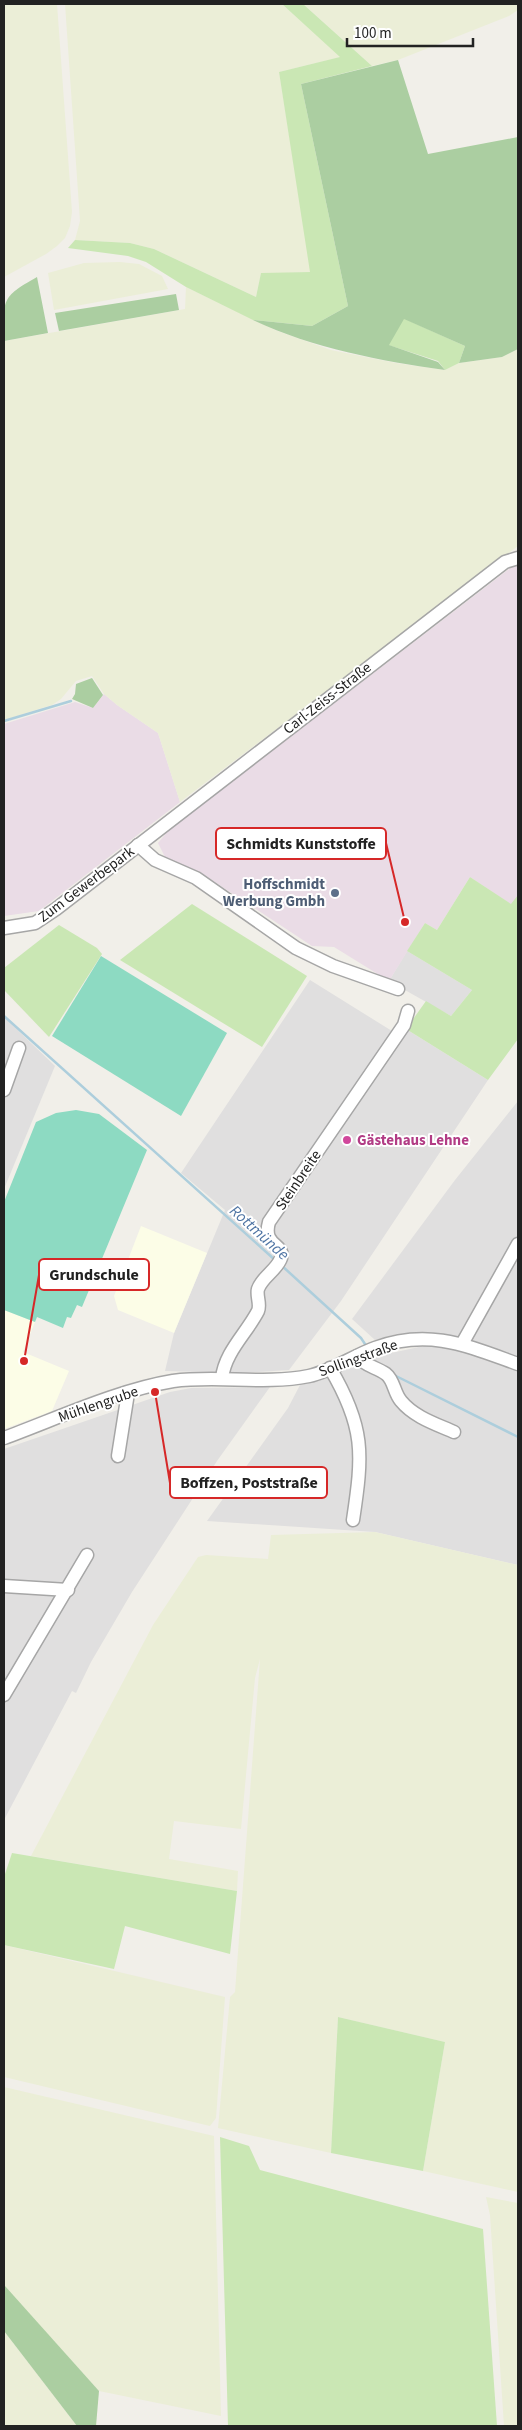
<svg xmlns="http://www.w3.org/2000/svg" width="522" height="2430" font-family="'Source Sans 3',sans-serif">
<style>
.residential{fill:#e0dfdf}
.industrial{fill:#eadce6}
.education{fill:#fcfde7}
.farmland{fill:#ebeed7}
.grass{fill:#cae7b4}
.forest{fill:#abcea1}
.pitch{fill:#8ddac2}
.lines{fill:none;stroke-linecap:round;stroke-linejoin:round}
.stream{stroke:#adcedc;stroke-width:2.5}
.minor-casing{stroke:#a6a6a6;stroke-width:15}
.minor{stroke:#fff;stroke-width:12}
.service-dot{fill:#5c6f8a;stroke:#fff;stroke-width:2}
.hotel-dot{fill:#d1479c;stroke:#fff;stroke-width:2}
.labels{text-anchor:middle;stroke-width:4;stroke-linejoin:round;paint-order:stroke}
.street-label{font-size:15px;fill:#222;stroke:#fff}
.service-label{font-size:15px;font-weight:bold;fill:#4e5e75;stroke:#fff;text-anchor:end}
.hotel-label{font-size:15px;font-weight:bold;fill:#b23c85;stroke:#fff;text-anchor:start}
.water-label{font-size:16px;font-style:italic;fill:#5075a4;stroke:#fff}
.leader{fill:none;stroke:#d62828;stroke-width:2}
.callout-dot{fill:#d62828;stroke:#fff;stroke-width:2}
.callout{fill:#fff;stroke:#d62828;stroke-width:2}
.callout-label{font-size:16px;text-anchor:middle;font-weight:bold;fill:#222}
</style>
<rect width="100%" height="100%" fill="#f1efe9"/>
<!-- residential -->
<g class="residential">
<polygon points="407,951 472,990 451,1016 389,981"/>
<polygon points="310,980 400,1036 406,1029 488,1080 341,1301 289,1370 240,1373 165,1371 174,1333 225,1210 181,1173"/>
<polygon points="4,1017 55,1066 4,1189"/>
<polygon points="518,1101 518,1565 375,1532 207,1521 288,1408 300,1385 324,1379 382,1355 428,1345 426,1332 397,1334 375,1340 352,1319 455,1180"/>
<polygon points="270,1387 217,1461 132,1592 91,1662 76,1693 72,1691 4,1820 4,1449 170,1392 191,1388"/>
</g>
<!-- industrial -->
<g class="industrial">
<polygon points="518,562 518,895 512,905 470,877 437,930 425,923 389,981 334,947 312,946 201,873 166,859 158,843 168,831"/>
<polygon points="104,694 117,705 158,733 180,802 39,911 4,916 4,724 75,702 93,708"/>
</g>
<!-- education -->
<g class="education">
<polygon points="141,1226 207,1253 174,1333 118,1310 114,1296"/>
<polygon points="4,1310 35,1322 23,1352 69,1371 52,1411 4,1429"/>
</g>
<!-- farmland -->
<g class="farmland">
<polygon points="4,4 57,4 72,212 70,226 65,238 57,246 46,254 4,277"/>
<polygon points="65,4 282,4 341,57 279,72 311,272 261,274 256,297 154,249 130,243 75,240 80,221"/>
<polygon points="303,4 518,4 518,10 509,16 398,60 372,66"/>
<polygon points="120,262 139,264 162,276 168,289 54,310 48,273 84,263"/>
<polygon points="186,287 275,330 331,350 396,363 445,370 459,363 502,357 518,349 518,546 180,802 158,733 117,705 104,694 92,676 76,681 61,699 52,705 4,720 4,341 185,309"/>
<polygon points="375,1532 518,1565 518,2192 423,2171 445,2042 338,2017 331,2153 218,2128 230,1997 235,1992 260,1659 255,1678 241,1829 174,1821 169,1859 238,1871 237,1891 31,1856 153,1625 198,1557 206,1555 268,1559 271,1535"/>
<polygon points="4,1945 225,1997 216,2118 210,2126 4,2077"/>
<polygon points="4,2087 214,2136 221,2416 99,2391 4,2286"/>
<polygon points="486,2197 518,2203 518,2426 504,2426 490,2215"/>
<polygon points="4,2331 77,2426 4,2426"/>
</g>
<!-- grass -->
<g class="grass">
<polygon points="282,4 303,4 372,66 301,84 348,306 312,326 253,320 186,287 146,262 128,256 68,248 75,240 130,243 154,249 256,297 261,273 310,272 279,72 340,57"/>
<polygon points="403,318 465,346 459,363 445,370 438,361 388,345"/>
<polygon points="470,877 511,904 518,895 518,1039 488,1080 406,1029 426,1001 451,1016 472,990 407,951 425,923 437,930"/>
<polygon points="192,904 307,976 262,1047 120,960"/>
<polygon points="59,925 97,948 102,954 49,1037 4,990 4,968"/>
<polygon points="12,1853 237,1891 230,1954 125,1926 114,1969 4,1945 4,1877"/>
<polygon points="338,2017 445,2042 423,2171 331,2153"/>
<polygon points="220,2137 249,2146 260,2170 483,2229 497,2426 228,2426"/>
</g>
<!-- forest -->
<g class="forest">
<path d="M398,60L428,154L518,137V349L502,357L459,363L465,346L404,319L389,345L438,362L445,370C381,361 312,348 253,320L312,326L348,306L301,84Z"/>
<path d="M37,277L48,333L4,341C4,299 0,298 37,277Z"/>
<polygon points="176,294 179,310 59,331 55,313"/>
<polygon points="92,678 103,695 93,708 72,699 75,694 76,684"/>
<polygon points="5,2286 99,2391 96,2426 77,2426 4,2331"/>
</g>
<!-- pitch -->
<g class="pitch">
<polygon points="101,956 227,1033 181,1116 52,1036"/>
<polygon points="76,1110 99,1114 147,1150 82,1307 77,1305 71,1318 67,1317 63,1328 37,1317 35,1322 4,1310 4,1202 36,1122 56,1113"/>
</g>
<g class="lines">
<!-- stream -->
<g class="stream">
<polyline points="4,721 71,701"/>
<polyline points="4,1016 275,1260"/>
<polyline points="281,1265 361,1338 367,1347"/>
<polyline points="394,1375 518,1437"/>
</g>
<defs>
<g id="minor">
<polyline points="138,845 155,860 196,878 296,948 333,966 398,989"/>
<polyline points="4,928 35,923 56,909 505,562 518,558"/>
<polyline points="4,1090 19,1048"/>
<polyline points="462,1344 518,1244"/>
<path d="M357,1356C365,1366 376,1367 386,1374C394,1380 394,1393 401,1401C414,1417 436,1424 454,1432"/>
<path d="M330,1368C365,1427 363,1454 353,1520"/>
<path d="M222,1378C225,1352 246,1334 258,1311C261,1304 256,1296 258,1289C262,1277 277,1270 281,1258C285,1243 262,1247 269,1222L404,1025L408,1011"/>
<path d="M4,1438C56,1419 118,1390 173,1381C218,1375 264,1385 309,1376C332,1371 353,1356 375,1348C429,1328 468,1346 518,1364"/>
<polyline points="118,1456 128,1393"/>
<polyline points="4,1586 68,1590"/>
<polyline points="4,1695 87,1555"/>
</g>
</defs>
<!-- minor casing -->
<use href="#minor" class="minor-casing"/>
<!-- minor -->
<use href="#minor" class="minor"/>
</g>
<!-- markers -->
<circle class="service-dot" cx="335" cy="893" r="5"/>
<circle class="hotel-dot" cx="347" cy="1140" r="5"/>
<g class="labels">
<!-- street labels -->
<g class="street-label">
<text transform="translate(327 698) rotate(-38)" y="5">Carl-Zeiss-Straße</text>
<text transform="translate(86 884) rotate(-37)" y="5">Zum Gewerbepark</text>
<text transform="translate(298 1180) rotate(-56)" y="5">Steinbreite</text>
<text transform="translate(358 1358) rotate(-20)" y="5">Sollingstraße</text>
<text transform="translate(98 1404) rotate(-19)" y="5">Mühlengrube</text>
</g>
<!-- service labels -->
<g class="service-label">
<text x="325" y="889">Hoffschmidt<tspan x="325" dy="17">Werbung Gmbh</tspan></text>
</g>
<!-- hotel labels -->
<g class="hotel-label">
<text x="357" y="1145">Gästehaus Lehne</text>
</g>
<!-- water labels -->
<g class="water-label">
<text transform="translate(260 1232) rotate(42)" y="6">Rottmünde</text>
</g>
</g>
<!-- callouts -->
<path class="leader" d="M405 922L386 843M24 1361L39 1275M155 1392L170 1483"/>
<g class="callout-dot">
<circle cx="405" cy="922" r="5"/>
<circle cx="24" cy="1361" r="5"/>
<circle cx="155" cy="1392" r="5"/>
</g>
<g class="callout">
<rect x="216" y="828" width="170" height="31" rx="5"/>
<rect x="39" y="1259" width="110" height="31" rx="5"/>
<rect x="170" y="1467" width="157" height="31" rx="5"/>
</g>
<g class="callout-label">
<text x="301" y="849">Schmidts Kunststoffe</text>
<text x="94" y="1280">Grundschule</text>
<text x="249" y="1488">Boffzen, Poststraße</text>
</g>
<!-- border -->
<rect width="522" height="2430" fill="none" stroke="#222222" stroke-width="10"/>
<!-- scale -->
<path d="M347 38v8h126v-8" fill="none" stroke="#222222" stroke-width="2.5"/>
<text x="354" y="38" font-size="15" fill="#222222" stroke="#ffffff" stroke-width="4" paint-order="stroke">100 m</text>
</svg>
